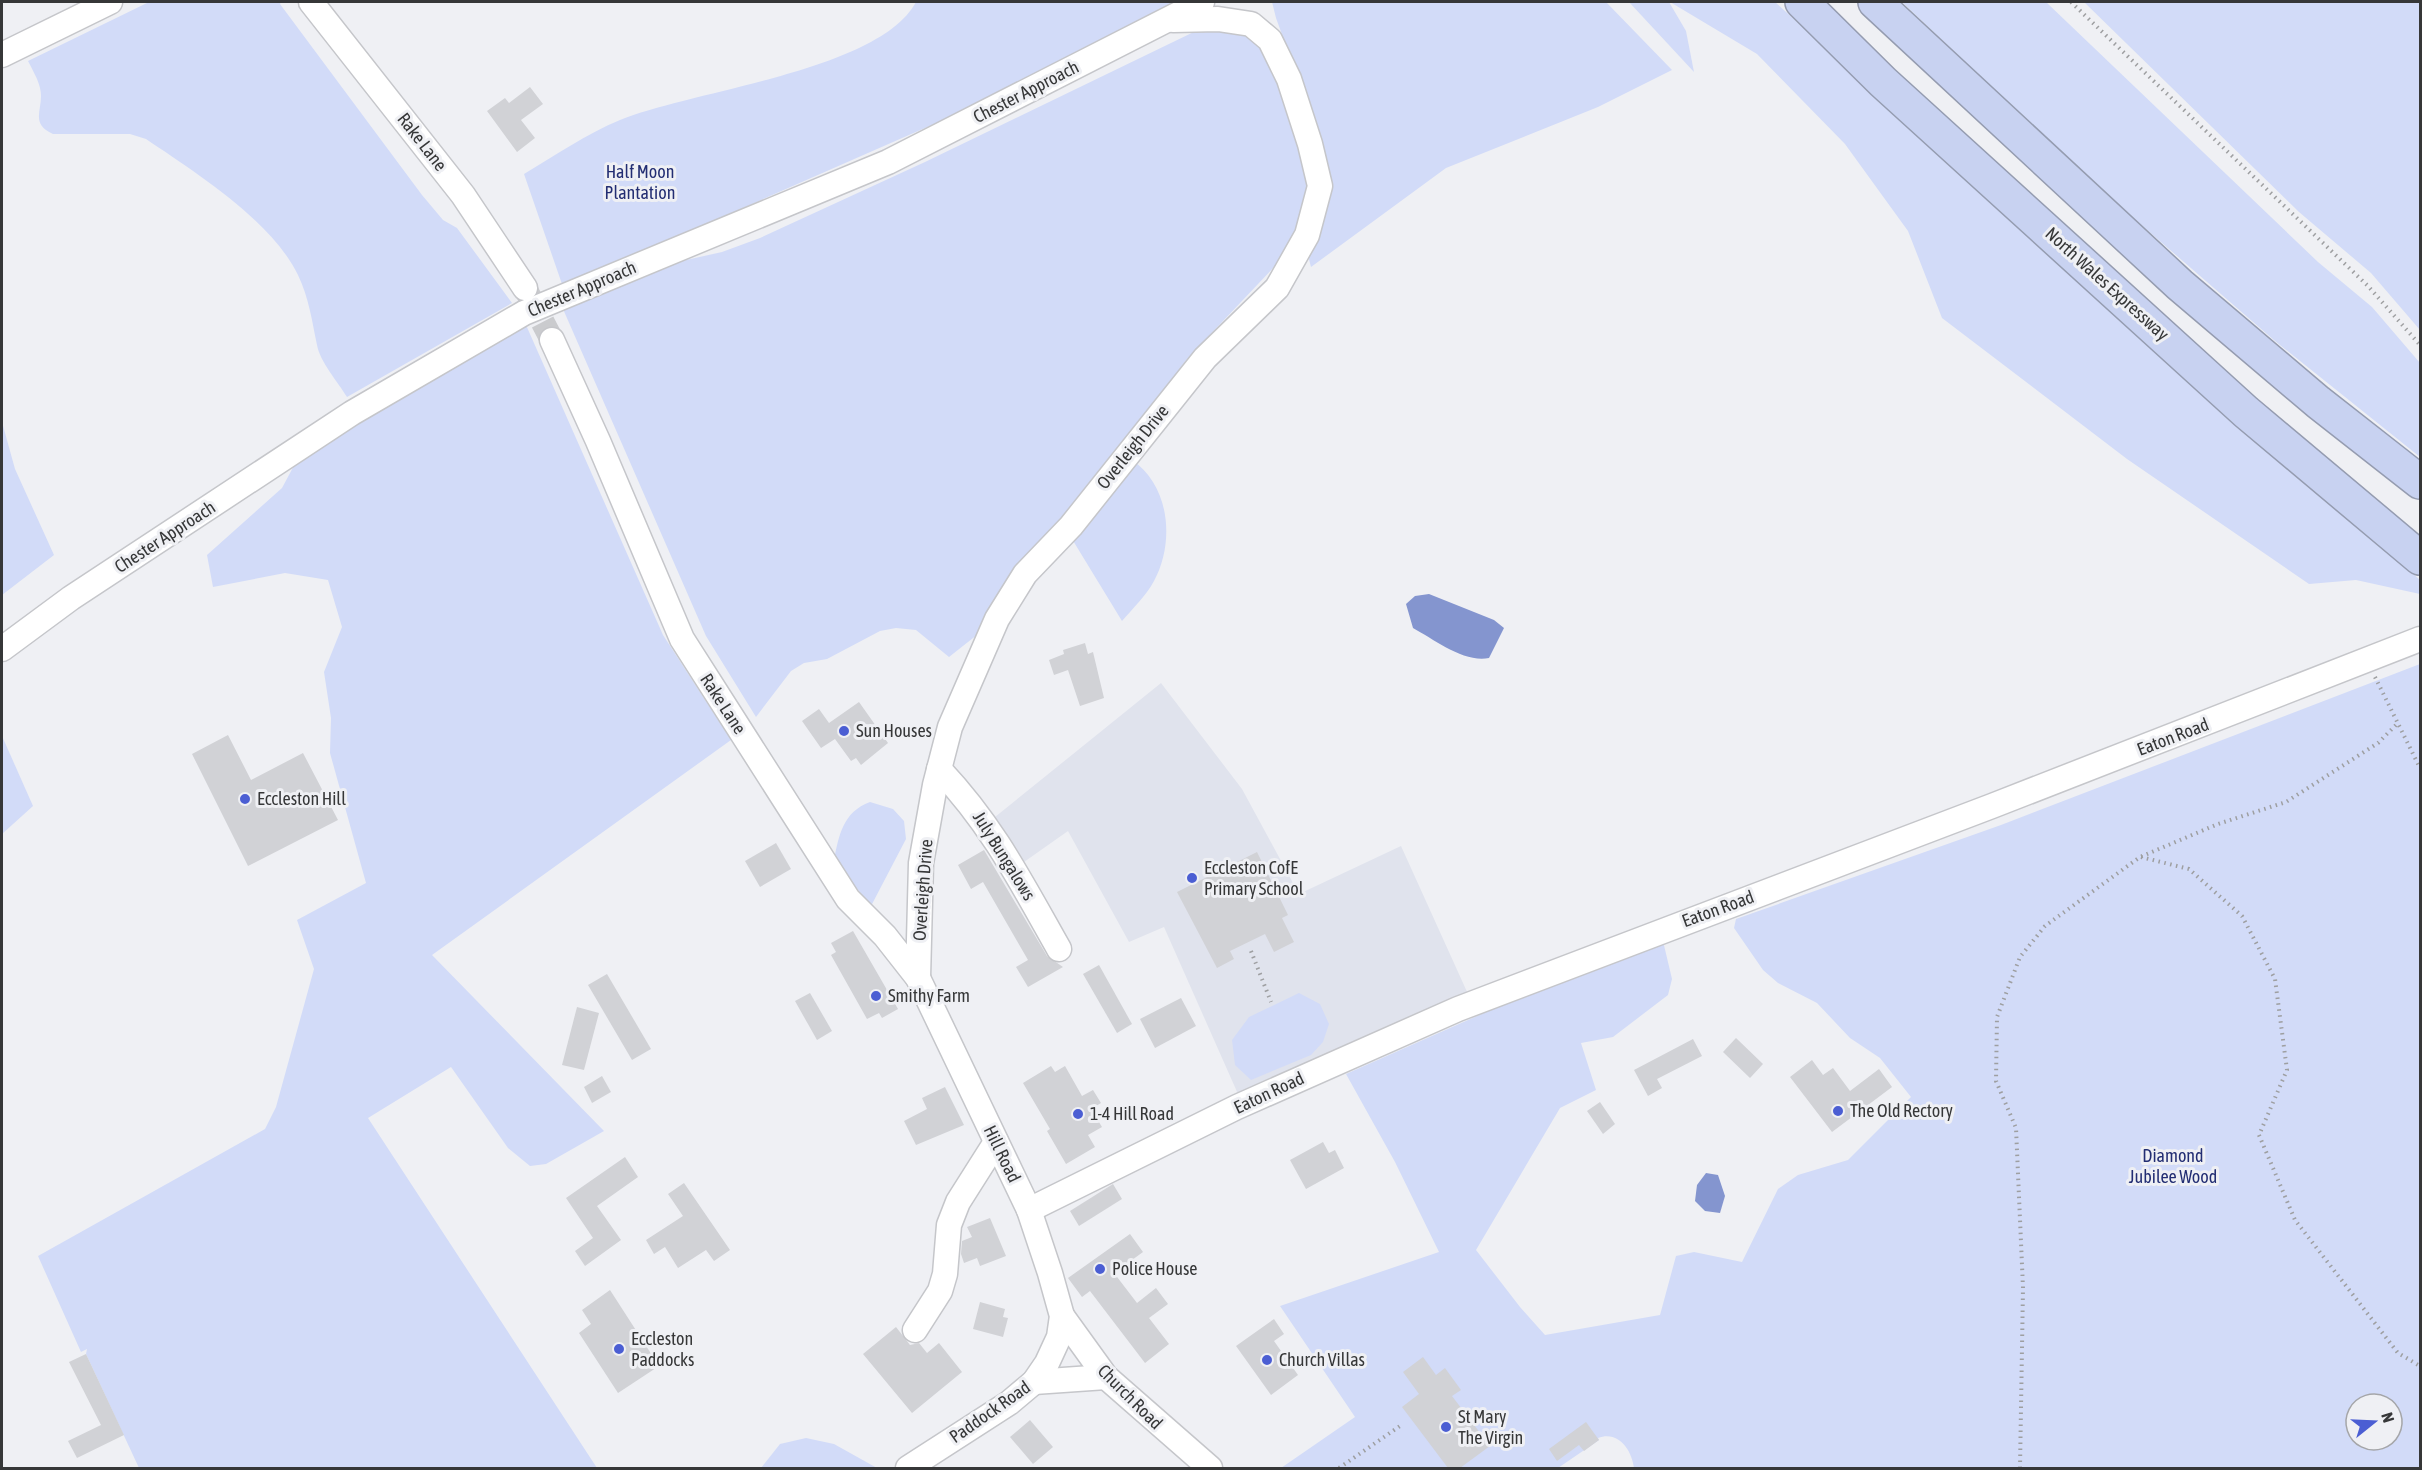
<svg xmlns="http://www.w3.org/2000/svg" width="2422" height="1470" font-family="'Asap Condensed',sans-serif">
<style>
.built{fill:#e0e3ed}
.green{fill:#d2dbf8;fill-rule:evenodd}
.water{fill:#8495cf}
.building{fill:#d1d2d6}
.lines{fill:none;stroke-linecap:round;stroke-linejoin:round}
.minor-tunnel{stroke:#cacbce;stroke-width:24;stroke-dasharray:24 12;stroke-linecap:butt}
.minor-casing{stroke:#c5c6ca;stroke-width:27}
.highway-casing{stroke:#959cb0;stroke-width:36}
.path{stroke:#9e9fa1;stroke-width:4;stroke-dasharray:1.5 4.5;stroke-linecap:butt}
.minor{stroke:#fff;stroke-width:24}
.highway{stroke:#c8d2f1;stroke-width:33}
.poi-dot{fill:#4b5ed3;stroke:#eff0f4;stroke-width:2}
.labels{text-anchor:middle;stroke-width:6;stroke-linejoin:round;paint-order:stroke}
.street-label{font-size:18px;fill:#363738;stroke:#eff0f4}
.park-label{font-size:18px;fill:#232e73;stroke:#eff0f4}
.poi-label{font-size:18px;fill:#363738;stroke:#eff0f4;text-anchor:start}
</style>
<rect width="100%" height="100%" fill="#eff0f4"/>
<!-- built -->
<polygon class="built" points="1161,683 1242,789 1299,894 1401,846 1468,994 1238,1094 1164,927 1129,942 1068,831 1024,862 995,817"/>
<!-- green -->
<g class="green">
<path d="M149,2H281L280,4L422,195L443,220L457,228L512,303L347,397C338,382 320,362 317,345C312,321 309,298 298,275C272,221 195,172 146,139L130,134H53C28,123 45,108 40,88C38,79 32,69 28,61Z"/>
<path d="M916,2H1181L950,117L563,287L524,174C556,155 586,134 620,120C694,90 879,71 916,2Z"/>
<polygon points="1272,2 1606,2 1672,70 1598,107 1446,168 1311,267 1306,248 1312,117 1276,18"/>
<polygon points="1629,2 1669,2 1686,31 1694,72"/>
<polygon points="1670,2 1775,2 2420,580 2420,594 2356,580 2309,584 2127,459 1942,318 1908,231 1845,144 1757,54"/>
<polygon points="1902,2 2046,2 2318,262 2372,307 2420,363 2420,457 2275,341 2086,177"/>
<polygon points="2084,2 2420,2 2420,330 2371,273 2299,212"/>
<polygon points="1233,13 1277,62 1309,180 1305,207 1292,248 1187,359 987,627 949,657 916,630 896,628 880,631 827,659 804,663 791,671 756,717 706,636 563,309 659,266 722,252 760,238 925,162"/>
<polygon points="526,325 663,635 731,740 432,955 604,1131 546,1164 530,1166 508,1148 451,1067 368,1118 597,1468 139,1468 86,1354 87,1349 81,1352 38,1256 265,1129 276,1107 314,969 297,920 366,883 330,753 331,718 324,672 342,627 328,580 285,573 213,587 207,555 282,488 297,460 350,423"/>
<polygon points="2,422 15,469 54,555 2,595"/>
<path d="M1132,460C1170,486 1175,542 1154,581C1146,596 1133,608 1122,621L1072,539Z"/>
<path d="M2420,664V1468H1634C1632,1451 1619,1430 1598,1438L1599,1440L1558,1468H1281L1355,1417L1280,1306L1439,1252L1395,1162L1346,1074L1511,1001L1663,941L1672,979L1668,995L1613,1037L1581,1043L1596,1090L1560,1108L1476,1250L1520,1307L1545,1335L1660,1315L1676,1256L1694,1252L1742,1262L1778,1189L1798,1175L1848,1160L1911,1097L1880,1058L1850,1038L1817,1003L1778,983L1763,970L1734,928L1736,919L2001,825ZM2356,1404H2392V1440H2356Z"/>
<polygon points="2,736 33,806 2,834"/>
<path d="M870,802L893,809L904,821L906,839L871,906L834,860C839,835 843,812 870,802Z"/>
<polygon points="1299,993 1320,1004 1329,1024 1323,1042 1311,1055 1251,1080 1235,1065 1232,1040 1249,1017"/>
<polygon points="806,1438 834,1444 877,1468 761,1468 780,1444"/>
</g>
<!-- water -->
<g class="water">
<path d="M1429,594L1494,620L1504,628L1489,658C1464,663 1435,640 1413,628L1406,604L1415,596Z"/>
<polygon points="1706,1173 1718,1175 1725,1196 1720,1213 1705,1211 1695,1201 1697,1185"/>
</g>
<!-- building -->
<g class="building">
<polygon points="530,87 543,104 521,120 535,138 517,152 487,111 505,98 509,103"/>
<polygon points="1085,643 1088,654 1093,652 1104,698 1080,706 1068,670 1054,675 1049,660 1064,654 1063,650"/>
<polygon points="859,702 888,743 861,765 856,758 851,761 835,739 821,748 802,721 819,709 829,723"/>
<polygon points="228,735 251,780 303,753 338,820 248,866 192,754"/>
<polygon points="776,843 791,869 760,887 745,861"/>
<polygon points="984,850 1047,956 1063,967 1028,987 1016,967 1028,960 983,882 971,889 958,865"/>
<polygon points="1257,852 1288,915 1282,918 1294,942 1274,952 1265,934 1230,951 1234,959 1217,968 1177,892"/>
<polygon points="853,931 898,1009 882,1018 879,1013 867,1019 831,955 836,952 831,943"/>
<polygon points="1099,965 1132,1024 1117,1033 1083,974"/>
<polygon points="607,974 651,1049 632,1060 588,985"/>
<polygon points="810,993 832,1031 817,1040 795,1001"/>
<polygon points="1181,998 1196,1026 1155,1048 1140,1019"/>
<polygon points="577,1007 599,1013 584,1070 562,1065"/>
<polygon points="1736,1038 1763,1064 1750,1078 1723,1052"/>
<polygon points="1693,1039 1702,1056 1657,1079 1662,1088 1648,1096 1634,1070"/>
<polygon points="1812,1060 1823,1075 1833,1068 1850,1091 1879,1069 1892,1087 1832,1132 1790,1077"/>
<polygon points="1051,1066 1055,1072 1065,1066 1082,1096 1093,1090 1101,1103 1091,1109 1102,1127 1088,1135 1095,1147 1066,1164 1047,1131 1050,1129 1023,1083"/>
<polygon points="602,1076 611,1092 592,1103 584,1087"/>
<polygon points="945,1087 964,1125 916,1145 904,1121 927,1109 922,1098"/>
<polygon points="1600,1102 1615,1124 1603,1134 1587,1111"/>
<polygon points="1323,1142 1329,1153 1335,1150 1344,1168 1306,1189 1290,1160"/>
<polygon points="625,1157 638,1177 597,1206 621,1240 585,1266 575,1251 593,1238 566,1198"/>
<polygon points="684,1183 730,1250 714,1261 706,1250 678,1268 665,1247 654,1254 646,1240 683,1216 668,1194"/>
<polygon points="1113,1184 1122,1199 1079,1226 1070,1211"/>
<polygon points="990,1218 1006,1256 980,1266 977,1258 964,1263 961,1254 962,1241 972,1237 967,1227"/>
<polygon points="1130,1234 1143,1252 1114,1273 1137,1303 1156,1288 1168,1304 1149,1318 1169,1344 1145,1363 1090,1291 1082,1297 1068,1278"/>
<polygon points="610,1290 659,1366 618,1393 579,1333 591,1324 582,1310"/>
<polygon points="980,1302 1005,1309 1003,1317 1008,1318 1003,1337 973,1329"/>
<polygon points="1274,1319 1284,1334 1274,1341 1298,1375 1271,1395 1236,1346"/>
<polygon points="896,1327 910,1345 919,1343 927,1353 939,1343 962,1372 912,1413 863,1354"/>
<polygon points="86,1354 124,1435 77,1458 68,1441 101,1425 69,1362"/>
<polygon points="1423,1357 1436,1375 1445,1368 1461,1390 1452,1396 1490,1446 1460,1468 1448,1468 1402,1407 1419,1394 1403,1372"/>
<polygon points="1030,1420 1053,1447 1033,1464 1010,1437"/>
<polygon points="1586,1422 1599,1440 1584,1451 1579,1445 1557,1461 1549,1449"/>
</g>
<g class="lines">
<!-- minor-tunnel -->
<polyline class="minor-tunnel" points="526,290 552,340"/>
<defs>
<g id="minor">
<polyline points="311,2 463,195 525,288"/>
<polyline points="2,55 110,2"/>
<polyline points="552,340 598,441 682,639 848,899 885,936 918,978 1029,1210 1050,1273 1062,1316 1059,1337 1047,1363 1034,1382 1009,1403 908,1468"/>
<polyline points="2,649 71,598 352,413 524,313 888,162 1202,2"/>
<path d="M939,769C993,826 1021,882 1059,949"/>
<polyline points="918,978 921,863 935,785 950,727 997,619 1025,574 1071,526 1205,358 1277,288 1307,235 1320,186 1310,144 1289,79 1270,40 1251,24 1218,19 1173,20"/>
<polyline points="1029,1210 1237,1107 1458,1009 1992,806 2420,639"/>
<polyline points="1062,1316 1106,1377 1210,1468"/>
<polyline points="915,1330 940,1291 945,1274 949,1225 958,1202 996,1142"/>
<polyline points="1034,1382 1106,1377"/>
</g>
<g id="highway">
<polyline points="1802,2 1883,82 2246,412 2420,558"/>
<polyline points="1875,2 2180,285 2318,402 2420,482"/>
</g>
</defs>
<!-- minor casing -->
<use href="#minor" class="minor-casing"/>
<!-- highway casing -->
<use href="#highway" class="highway-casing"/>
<!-- path -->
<g class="path">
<polyline points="2071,2 2368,286 2420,345"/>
<polyline points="2375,677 2420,768"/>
<polyline points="2141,857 2189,869 2242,916 2275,979 2287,1070 2259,1135 2295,1220 2398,1353 2420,1366"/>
<polyline points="1251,951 1271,1002"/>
<polyline points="1339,1468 1400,1426"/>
<polyline points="2020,1468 2023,1288 2016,1128 1996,1081 1997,1017 2020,957 2045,926 2140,857 2218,824 2286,802 2378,743 2397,724"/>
</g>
<!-- minor -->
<use href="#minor" class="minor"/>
<!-- highway -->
<use href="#highway" class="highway"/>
</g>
<!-- markers -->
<g class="poi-dot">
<circle cx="844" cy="731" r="6"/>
<circle cx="245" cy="799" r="6"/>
<circle cx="1192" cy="878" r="6"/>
<circle cx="876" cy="996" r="6"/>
<circle cx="1838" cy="1111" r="6"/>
<circle cx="1078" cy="1114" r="6"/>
<circle cx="1100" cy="1269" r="6"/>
<circle cx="619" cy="1349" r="6"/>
<circle cx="1267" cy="1360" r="6"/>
<circle cx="1446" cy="1427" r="6"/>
</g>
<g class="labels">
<!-- street labels -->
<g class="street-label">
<text transform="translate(1026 92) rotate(-27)" y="6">Chester Approach</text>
<text transform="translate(422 142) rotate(52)" y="6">Rake Lane</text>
<text transform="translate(2107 284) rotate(42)" y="6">North Wales Expressway</text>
<text transform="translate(582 289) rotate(-23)" y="6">Chester Approach</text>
<text transform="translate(1133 447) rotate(-51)" y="6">Overleigh Drive</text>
<text transform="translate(165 537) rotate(-33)" y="6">Chester Approach</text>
<text transform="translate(723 704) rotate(57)" y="6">Rake Lane</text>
<text transform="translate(2173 737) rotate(-21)" y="6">Eaton Road</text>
<text transform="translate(1004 856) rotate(58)" y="6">July Bungalows</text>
<text transform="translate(923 890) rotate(-86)" y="6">Overleigh Drive</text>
<text transform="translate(1718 909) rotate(-20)" y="6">Eaton Road</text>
<text transform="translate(1269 1093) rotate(-25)" y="6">Eaton Road</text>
<text transform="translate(1002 1154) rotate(64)" y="6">Hill Road</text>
<text transform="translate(1130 1397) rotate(45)" y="6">Church Road</text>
<text transform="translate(990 1412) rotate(-35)" y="6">Paddock Road</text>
</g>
<!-- park labels -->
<g class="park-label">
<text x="640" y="178">Half Moon<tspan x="640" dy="21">Plantation</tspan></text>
<text x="2173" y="1162">Diamond<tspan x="2173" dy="21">Jubilee Wood</tspan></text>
</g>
<!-- poi labels -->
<g class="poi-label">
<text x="856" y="737">Sun Houses</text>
<text x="257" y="805">Eccleston Hill</text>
<text x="1204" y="874">Eccleston CofE<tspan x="1204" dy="21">Primary School</tspan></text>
<text x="888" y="1002">Smithy Farm</text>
<text x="1850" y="1117">The Old Rectory</text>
<text x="1090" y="1120">1-4 Hill Road</text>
<text x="1112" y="1275">Police House</text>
<text x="631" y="1345">Eccleston<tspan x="631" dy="21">Paddocks</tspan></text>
<text x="1279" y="1366">Church Villas</text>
<text x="1458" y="1423">St Mary<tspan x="1458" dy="21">The Virgin</tspan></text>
</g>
</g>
<!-- border -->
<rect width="2422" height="1470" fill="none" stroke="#363738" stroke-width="6"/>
<!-- north arrow -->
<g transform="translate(2374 1422) rotate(72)"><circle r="28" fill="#eff0f4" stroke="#a5a6a9" stroke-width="1.5"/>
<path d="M0-4.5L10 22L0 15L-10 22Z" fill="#4b5ed3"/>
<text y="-9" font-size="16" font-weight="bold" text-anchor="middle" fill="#363738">N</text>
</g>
</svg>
